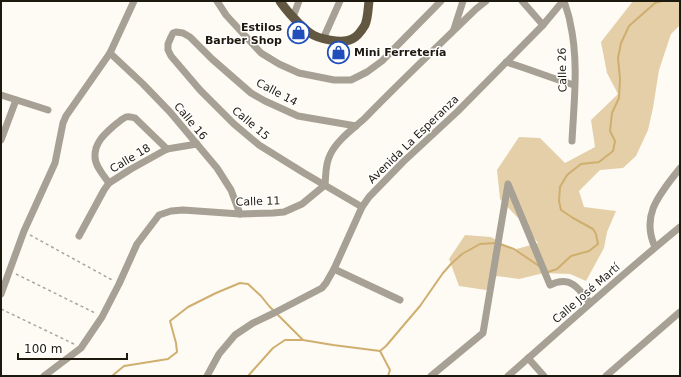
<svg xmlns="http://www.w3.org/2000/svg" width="681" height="377" font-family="'DejaVu Sans',sans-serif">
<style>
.green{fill:#e4cfa8}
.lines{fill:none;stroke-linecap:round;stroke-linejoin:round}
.stream{stroke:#cfae6e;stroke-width:2}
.path{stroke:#a9a69e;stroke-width:1.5;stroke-dasharray:3 3;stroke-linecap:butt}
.minor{stroke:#a7a094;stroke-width:7}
.major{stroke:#625741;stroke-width:9}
.labels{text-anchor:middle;stroke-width:3;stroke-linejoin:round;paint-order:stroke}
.poi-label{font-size:11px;font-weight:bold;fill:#1e190e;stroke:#fff;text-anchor:end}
.street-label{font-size:11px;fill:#1e190e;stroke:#fff}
</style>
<rect width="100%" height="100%" fill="#fefbf5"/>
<!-- green -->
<polygon class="green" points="633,1 680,1 680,25 671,34 659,70 653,108 648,130 636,156 623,168 600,170 579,191 584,207 616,211 607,232 604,248 586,281 570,274 544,273 519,279 497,276 486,290 459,286 449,259 465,235 491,237 513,250 538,243 520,220 500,199 497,170 519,137 540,138 565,163 595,147 591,120 618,94 607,73 601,42"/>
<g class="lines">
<!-- stream -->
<g class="stream">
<polyline points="500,244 514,249 539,266"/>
<polyline points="546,271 548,272 557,269 571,256 589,251 598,244 596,234 593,229 573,218 561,210 559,201 560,187 567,175 581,164 599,162 613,151 615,141 610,131 612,113 619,98 620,79 618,58 621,43 629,26 655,3 662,1"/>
<polyline points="380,351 390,370 388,376"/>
<polyline points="112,376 124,366 168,359 177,352 176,343 170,321 188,307 216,293 240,283 248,284 261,296 269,306 303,340 333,345 380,351 386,346 420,306 443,273 451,264 462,254 480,244 496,243"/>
<polyline points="248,376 273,348 285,340 302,340"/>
</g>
<!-- path -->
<g class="path">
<polyline points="30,235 114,281"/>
<polyline points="16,274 95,313"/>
<polyline points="1,309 74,344"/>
</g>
<!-- minor -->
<g class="minor">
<polyline points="217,1 226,15 261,53 279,64 299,73 334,80 351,80 367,72 382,61 441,1"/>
<polyline points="522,1 543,25"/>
<path d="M564,1C566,8 569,15 570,22C579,61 574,101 572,141"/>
<polyline points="293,17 299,1"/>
<polyline points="454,29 463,1"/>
<polyline points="323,39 340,1"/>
<polyline points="110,53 143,84 170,112 217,168 231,190 240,214"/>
<path d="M506,62C529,69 551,78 574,85"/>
<polyline points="1,95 48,110"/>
<polyline points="356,126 298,116 265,101 251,93 212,59 190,37 183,33 176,32 173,33 171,37 168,44 168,50 171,56 200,90 234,124 259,145 304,173 362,207"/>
<polyline points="1,140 16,100"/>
<path d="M109,183C104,176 95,166 95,157C94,142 106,133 116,124C119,122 123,118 126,117C129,116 132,117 135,118L167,149"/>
<polyline points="79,236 104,190 109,183 131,169 167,149 197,144"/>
<path d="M655,247C640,214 661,193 680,168"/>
<polyline points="334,269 400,300"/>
<polyline points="1,294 24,231 55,163 63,123 66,116 110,53 134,1"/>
<polyline points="528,358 544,376"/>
<path d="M44,376L81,348L102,317L119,284L137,244L159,215L171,211L183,210L240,214L273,213L284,212L302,204L325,185C326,175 325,165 330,155C337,140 353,129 365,118C401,81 439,45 476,9L486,1"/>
<polyline points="207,376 219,354 235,335 253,323 274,313 322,288 326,283 334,269 362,207 369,197 403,162 458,111 543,25 563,1"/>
<path d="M431,376L483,333L508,184L550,285C570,275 579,288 590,303"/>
<path d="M508,376C565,326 621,275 680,227"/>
<polyline points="606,376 680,312"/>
</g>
<!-- major -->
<path class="major" d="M280,1C285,9 302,28 310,33C318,39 342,44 352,39C357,37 362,30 365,25C368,18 368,9 369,1"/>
</g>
<!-- icons -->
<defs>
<symbol id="shop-ring" viewBox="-11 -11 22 22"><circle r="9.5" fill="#fff" stroke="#204fbc" stroke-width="1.5"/><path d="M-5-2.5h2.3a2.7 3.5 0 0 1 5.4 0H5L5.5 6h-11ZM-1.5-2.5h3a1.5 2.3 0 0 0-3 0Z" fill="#204fbc"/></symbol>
</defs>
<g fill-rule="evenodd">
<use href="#shop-ring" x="286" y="20" width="25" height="25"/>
<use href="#shop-ring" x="326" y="40" width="25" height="25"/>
</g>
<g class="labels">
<!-- poi labels -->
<g class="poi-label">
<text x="282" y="31">Estilos<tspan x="282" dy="13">Barber Shop</tspan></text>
<text x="354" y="56" text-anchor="start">Mini Ferretería</text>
</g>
<!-- street labels -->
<g class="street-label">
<text transform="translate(562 70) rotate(-91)" y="4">Calle 26</text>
<text transform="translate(277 92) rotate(28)" y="4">Calle 14</text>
<text transform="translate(191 121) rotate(50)" y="4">Calle 16</text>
<text transform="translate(251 123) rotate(40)" y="4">Calle 15</text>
<text transform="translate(413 139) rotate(-44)" y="4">Avenida La Esperanza</text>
<text transform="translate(130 158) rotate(-31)" y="4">Calle 18</text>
<text transform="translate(258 201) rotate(-2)" y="4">Calle 11</text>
<text transform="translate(586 293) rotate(-41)" y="4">Calle José Martí</text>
</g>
</g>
<!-- border -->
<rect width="681" height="377" fill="none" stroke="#1e190e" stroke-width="4"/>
<!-- scale -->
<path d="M18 353v6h109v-6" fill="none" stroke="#1e190e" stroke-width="2"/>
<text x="24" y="353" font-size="12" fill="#1e190e" stroke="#ffffff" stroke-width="3" paint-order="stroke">100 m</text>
</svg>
